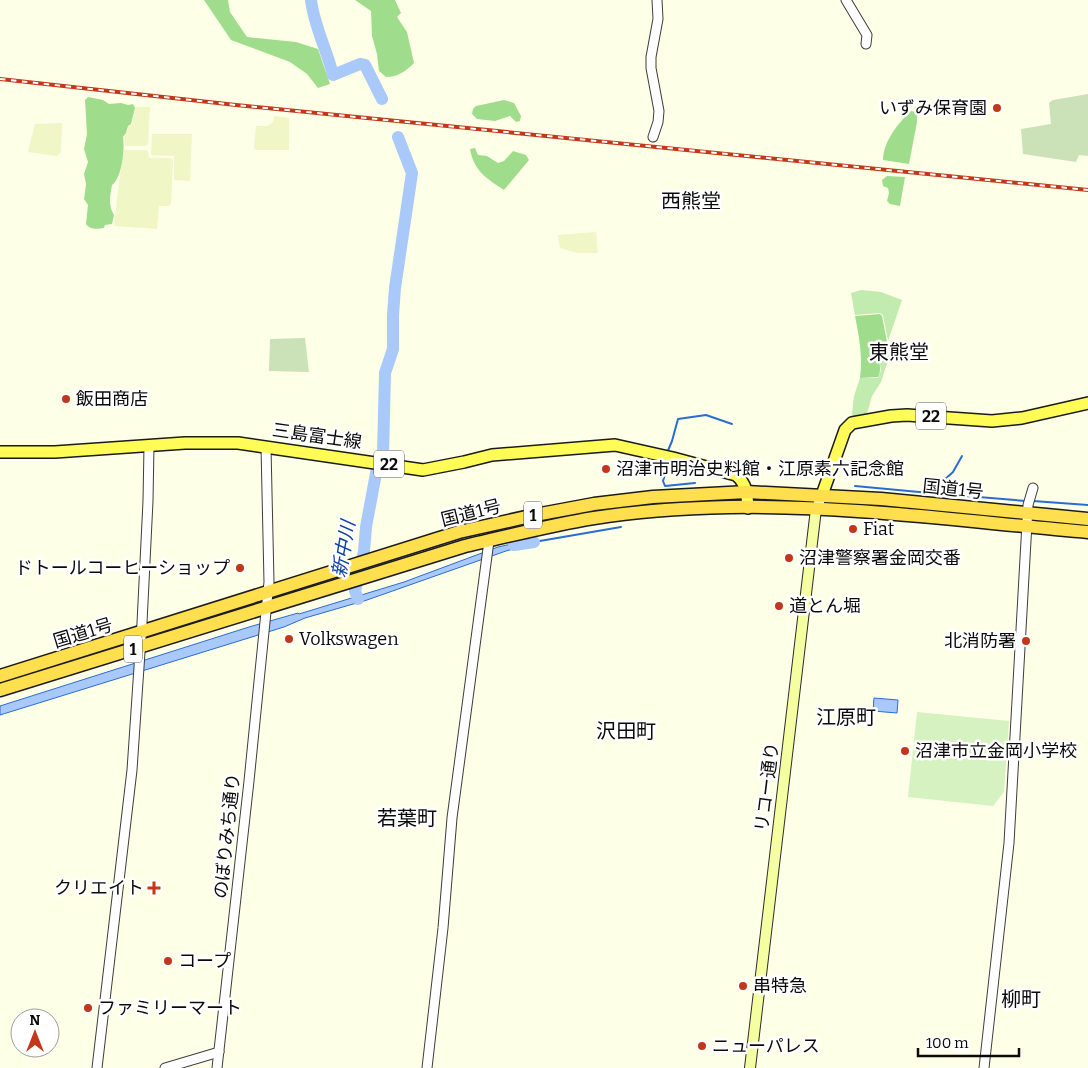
<svg xmlns="http://www.w3.org/2000/svg" width="1088" height="1068" font-family="Bitter,'Noto Sans JP',serif">
<style>
.farmland{fill:#f0f6c6}
.green{fill:#c1ebaf}
.forest{fill:#9fdd8d}
.cemetery{fill:#cbe1b8}
.pitch{fill:#d6f2c1}
.water{fill:#a8c9fa;stroke:#2a6cd6}
.lines{fill:none;stroke-linecap:round;stroke-linejoin:round}
.stream{stroke:#2a6cd6;stroke-width:2}
.river{stroke:#a8c9fa;stroke-width:12}
.tertiary-casing{stroke:#3d3d3d;stroke-width:11}
.secondary-casing{stroke:#2c2c2c;stroke-width:12}
.primary-casing{stroke:#1b1b1b;stroke-width:14}
.trunk-casing{stroke:#1b1b1b;stroke-width:15}
.tertiary{stroke:#fff;stroke-width:9}
.secondary{stroke:#f5ffa2;stroke-width:10}
.primary{stroke:#fffb57;stroke-width:11}
.trunk{stroke:#ffdf4e;stroke-width:12}
.rail-casing{stroke:#c2371a;stroke-width:4}
.rail{stroke:#fff;stroke-width:2;stroke-dasharray:5.5;stroke-linecap:butt}
.poi-dot{fill:#c2371a;stroke:#fff;stroke-width:2}
.labels{text-anchor:middle;stroke-width:5;stroke-linejoin:round;paint-order:stroke}
.shield{fill:#fff;stroke:#545454;stroke-width:1}
.shield-label{font-size:16px;font-weight:bold;fill:#0a0a0a}
.poi-label{font-size:18px;fill:#0a0a0a;stroke:#fff;text-anchor:start}
.street-label{font-size:18px;fill:#0a0a0a;stroke:#fff}
.water-label{font-size:19px;font-style:italic;fill:#0d40a2;stroke:#fff}
.quarter-label{font-size:20px;fill:#0a0a0a;stroke:#fff}
</style>
<rect width="100%" height="100%" fill="#feffe7"/>
<!-- farmland -->
<g class="farmland">
<polygon points="136,107 150,107 148,144 146,146 125,146 125,137 129,126 132,125"/>
<polygon points="274,116 289,118 289,150 257,150 254,148 256,126 268,126 273,122"/>
<polygon points="62,123 61,152 57,156 28,152 35,124"/>
<polygon points="152,134 192,134 190,181 174,180 174,156 151,155"/>
<polygon points="124,150 146,150 148,151 149,158 170,158 173,160 171,204 168,206 159,206 157,229 114,226 120,175"/>
<polygon points="596,232 598,253 577,253 560,248 558,235"/>
</g>
<!-- green -->
<g class="green">
<polygon points="861,290 881,292 902,300 888,341 883,315 880,313 855,315 851,293"/>
<polygon points="886,347 884,352 890,354 881,382 872,396 866,417 853,416 852,414 854,396 860,378 878,378 881,370 876,348"/>
</g>
<!-- forest -->
<g class="forest">
<polygon points="204,0 228,0 230,12 247,37 296,42 318,49 330,84 318,88 307,74 290,62 231,40"/>
<path d="M355,0H395L401,13L397,17L407,32L414,63C406,71 398,77 386,77L379,71L377,54L372,36L371,11Z"/>
<path d="M88,97L103,100L109,104L121,103L128,105L133,104L135,108L131,124L128,126L126,133L123,137C125,149 122,178 112,185C110,195 108,206 114,215L112,224L105,225L104,228C98,229 90,230 86,224L88,205L84,199L86,184L84,174L88,162L84,149L87,134L85,100Z"/>
<polygon points="504,100 514,103 521,116 520,121 516,122 510,116 495,121 477,119 472,114 473,109 476,106"/>
<path d="M911,111L917,112V122L909,164L883,160C883,142 898,123 911,111Z"/>
<path d="M475,148L478,155L487,156L498,163L504,161L513,151L526,155L529,160L504,190C486,178 474,171 470,149Z"/>
<polygon points="887,176 905,177 900,206 890,204 887,201 889,193 888,188 883,186 882,180"/>
<path d="M880,314L882,316L887,342L884,346L875,348C878,357 883,369 878,377L860,378C863,356 859,337 855,316Z"/>
</g>
<!-- cemetery -->
<g class="cemetery">
<polygon points="1088,94 1088,156 1079,155 1076,162 1023,154 1021,129 1051,124 1049,103 1053,100"/>
<polygon points="305,338 309,372 269,371 270,339"/>
</g>
<!-- pitch -->
<polygon class="pitch" points="917,712 1009,721 1004,792 993,806 908,797"/>
<!-- water -->
<g class="water">
<polygon points="529,540 532,544 506,551 367,600 305,618 284,627 0,715 0,706 249,627 298,613 299,614 404,582 498,547"/>
<polygon points="874,698 898,700 897,713 873,711"/>
</g>
<g class="lines">
<!-- stream -->
<g class="stream">
<polyline points="667,453 672,441 678,419 706,415 732,424"/>
<polyline points="669,462 663,481 665,486 695,483"/>
<polyline points="855,486 930,493 953,472 962,456"/>
<polyline points="930,493 1026,501"/>
<polyline points="1033,501 1088,505"/>
<polyline points="534,542 621,527"/>
</g>
<!-- river -->
<g class="river">
<path d="M311,0C314,26 327,50 333,75L360,64L365,65L382,99"/>
<polyline points="514,545 534,542"/>
<polyline points="358,599 355,591 364,551 366,527 377,468 383,455 385,373 393,349 393,315 395,288 412,173 398,137"/>
</g>
<defs>
<g id="tertiary">
<polyline points="846,0 867,35 866,44"/>
<polyline points="653,137 658,122 659,111 651,68 651,57 658,19 657,0"/>
<polyline points="97,1068 132,770 142,623 148,501 149,446"/>
<polyline points="165,1068 219,1052"/>
<polyline points="217,1068 249,781 269,582 266,447"/>
<polyline points="427,1068 443,928 452,818 489,541"/>
<polyline points="984,1068 1009,843 1028,505 1033,488"/>
</g>
<polyline id="secondary" points="750,1068 816,509 819,503"/>
<g id="primary">
<path d="M0,452H55L185,443H238L423,470L464,462L492,455L615,445L673,458L736,475C747,484 747,495 748,508"/>
<polyline points="822,495 845,430 852,423 891,416 907,415 992,421 1022,418 1088,403"/>
</g>
<g id="trunk">
<polyline points="0,676 459,532 535,515 594,504 653,497 747,492 881,499 1088,519"/>
<path d="M0,690L465,546C508,536 551,525 594,518C638,511 685,508 730,507C848,505 970,522 1088,532"/>
</g>
</defs>
<!-- tertiary casing -->
<use href="#tertiary" class="tertiary-casing"/>
<!-- secondary casing -->
<use href="#secondary" class="secondary-casing"/>
<!-- primary casing -->
<use href="#primary" class="primary-casing"/>
<!-- trunk casing -->
<use href="#trunk" class="trunk-casing"/>
<!-- tertiary -->
<use href="#tertiary" class="tertiary"/>
<!-- secondary -->
<use href="#secondary" class="secondary"/>
<!-- primary -->
<use href="#primary" class="primary"/>
<!-- trunk -->
<use href="#trunk" class="trunk"/>
<defs>
<polyline id="rail" points="0,79 236,105 1088,190"/>
</defs>
<!-- rail casing -->
<use href="#rail" class="rail-casing"/>
<!-- rail -->
<use href="#rail" class="rail"/>
</g>
<!-- markers -->
<g class="poi-dot">
<circle cx="997" cy="108" r="5"/>
<circle cx="66" cy="399" r="5"/>
<circle cx="606" cy="469" r="5"/>
<circle cx="853" cy="529" r="5"/>
<circle cx="789" cy="558" r="5"/>
<circle cx="240" cy="568" r="5"/>
<circle cx="779" cy="606" r="5"/>
<circle cx="289" cy="639" r="5"/>
<circle cx="1026" cy="641" r="5"/>
<circle cx="905" cy="751" r="5"/>
<path d="M151.5 880.5h5v5h5v5h-5v5h-5v-5h-5v-5h5z"/>
<circle cx="168" cy="961" r="5"/>
<circle cx="743" cy="986" r="5"/>
<circle cx="88" cy="1008" r="5"/>
<circle cx="702" cy="1046" r="5"/>
</g>
<g class="labels">
<!-- shield labels -->
<g class="shield">
<rect x="916" y="402.5" width="30" height="27" rx="4"/>
<rect x="374" y="450.5" width="30" height="27" rx="4"/>
<rect x="524" y="501.5" width="18" height="27" rx="4"/>
<rect x="124" y="635.5" width="18" height="27" rx="4"/>
</g>
<g class="shield-label">
<text x="931" y="422">22</text>
<text x="389" y="470">22</text>
<text x="533" y="521">1</text>
<text x="133" y="655">1</text>
</g>
<!-- poi labels -->
<g class="poi-label">
<text x="987" y="114" text-anchor="end">いずみ保育園</text>
<text x="76" y="405">飯田商店</text>
<text x="616" y="475">沼津市明治史料館・江原素六記念館</text>
<text x="863" y="535">Fiat</text>
<text x="799" y="564">沼津警察署金岡交番</text>
<text x="230" y="574" text-anchor="end">ドトールコーヒーショップ</text>
<text x="789" y="612">道とん堀</text>
<text x="299" y="645">Volkswagen</text>
<text x="1016" y="647" text-anchor="end">北消防署</text>
<text x="915" y="757">沼津市立金岡小学校</text>
<text x="144" y="894" text-anchor="end">クリエイト</text>
<text x="178" y="967">コープ</text>
<text x="753" y="992">串特急</text>
<text x="98" y="1014">ファミリーマート</text>
<text x="712" y="1052">ニューパレス</text>
</g>
<!-- street labels -->
<g class="street-label">
<text transform="translate(317 436) rotate(8)" y="6">三島富士線</text>
<text transform="translate(953 489) rotate(6)" y="6">国道1号</text>
<text transform="translate(471 513) rotate(-14)" y="6">国道1号</text>
<text transform="translate(83 633) rotate(-17)" y="6">国道1号</text>
<text transform="translate(767 787) rotate(-83)" y="6">リコー通り</text>
<text transform="translate(227 836) rotate(-84)" y="6">のぼりみち通り</text>
</g>
<!-- water labels -->
<g class="water-label">
<text transform="translate(343 549) rotate(-80)" y="7">新中川</text>
</g>
<!-- quarter labels -->
<g class="quarter-label">
<text x="691" y="208">西熊堂</text>
<text x="899" y="359">東熊堂</text>
<text x="846" y="724">江原町</text>
<text x="626" y="738">沢田町</text>
<text x="407" y="825">若葉町</text>
<text x="1021" y="1006">柳町</text>
</g>
</g>
<!-- north arrow -->
<g transform="translate(35 1033)"><circle r="24" fill="#ffffff" stroke="#9d9d9d"/>
<path d="M0-4L9 19L0 12L-9 19Z" fill="#c2371a"/>
<text y="-8" font-size="14" font-weight="bold" text-anchor="middle" fill="#0a0a0a">N</text>
</g>
<!-- scale -->
<path d="M918 1048v8h101v-8" fill="none" stroke="#0a0a0a" stroke-width="2.5"/>
<text x="926" y="1048" font-size="15" fill="#0a0a0a" stroke="#ffffff" stroke-width="4" paint-order="stroke">100 m</text>
</svg>
